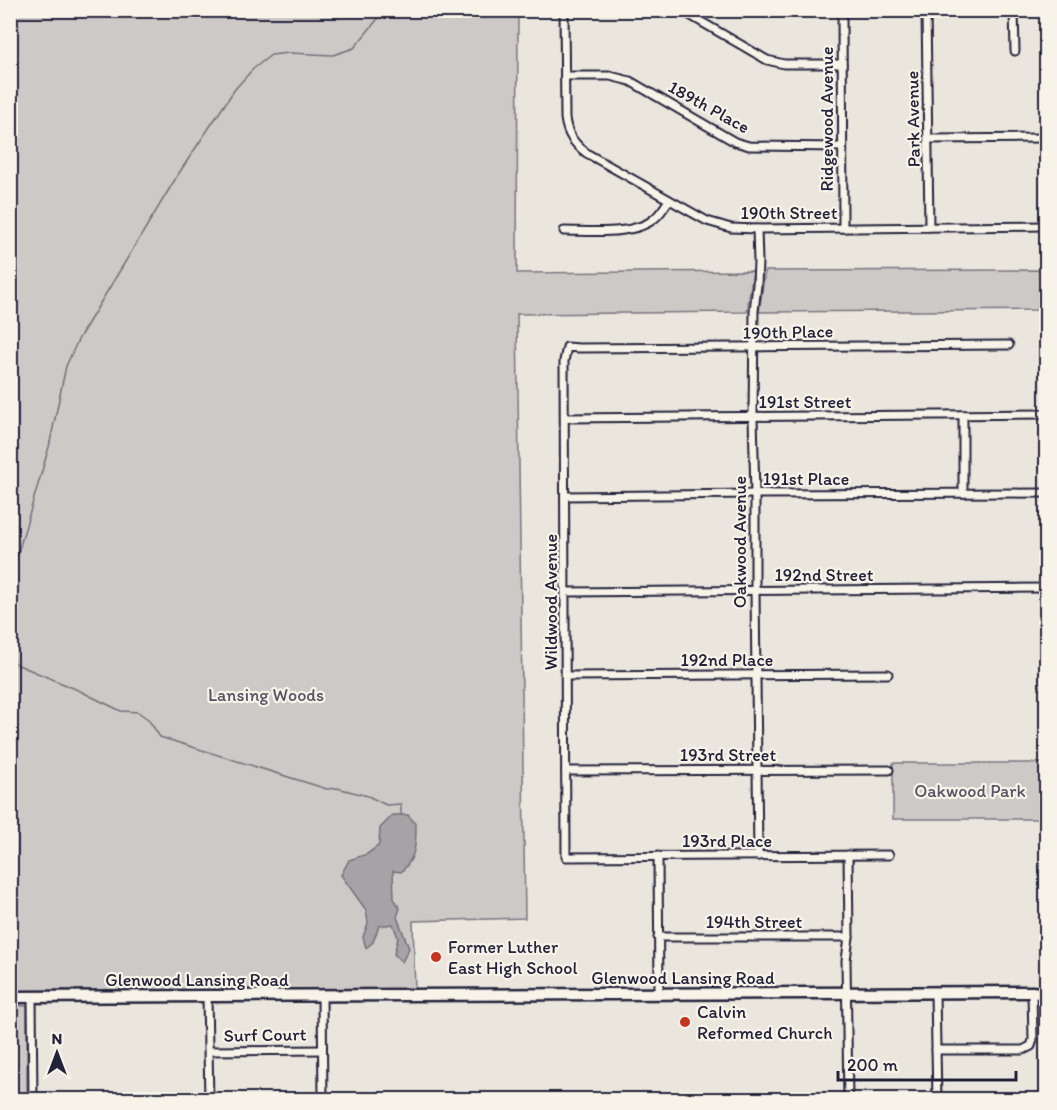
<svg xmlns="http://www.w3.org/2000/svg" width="1057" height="1110" font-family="Itim,sans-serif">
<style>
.green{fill:#cdc9c6;stroke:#787680;stroke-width:1.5}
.water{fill:#a6a3a6;stroke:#716f7b;stroke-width:1.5}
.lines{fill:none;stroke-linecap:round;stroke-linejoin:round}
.stream{stroke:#716f7b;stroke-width:1.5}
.minor-casing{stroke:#22223b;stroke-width:11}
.secondary-casing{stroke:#22223b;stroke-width:15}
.minor{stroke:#f7f3e8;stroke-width:7}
.secondary{stroke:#f7f3e8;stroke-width:10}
.poi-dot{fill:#c8321e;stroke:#f7f3e8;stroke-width:2}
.labels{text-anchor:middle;stroke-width:4.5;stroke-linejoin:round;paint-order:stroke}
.street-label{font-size:18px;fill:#22223b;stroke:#f7f3e8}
.park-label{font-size:18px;fill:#555465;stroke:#f7f3e8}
.poi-label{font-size:18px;fill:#22223b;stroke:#f7f3e8;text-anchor:start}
</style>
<rect width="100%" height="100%" fill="#eae6de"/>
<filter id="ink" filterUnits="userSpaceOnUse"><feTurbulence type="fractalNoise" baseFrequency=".0167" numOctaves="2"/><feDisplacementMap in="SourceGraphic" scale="12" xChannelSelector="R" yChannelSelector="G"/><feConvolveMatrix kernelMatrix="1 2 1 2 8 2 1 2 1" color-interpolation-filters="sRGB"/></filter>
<g filter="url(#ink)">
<!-- green -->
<g class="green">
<polygon points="11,11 518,11 517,273 753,271 747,312 517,314 525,918 413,921 415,991 11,993"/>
<polygon points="1046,270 1046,310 759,312 765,271"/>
<rect x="893" y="763" width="153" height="56"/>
<polygon points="11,1005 27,1006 27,1099 11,1099"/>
</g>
<!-- water -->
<path class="water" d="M393,815H408L416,824C416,844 416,858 401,872L393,871L394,899L400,908L397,917L409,948L402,962L394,954L398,938L393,924L379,926L373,942L366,948L363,937L368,923L366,910L341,875L349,860L367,854L379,845L380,828Z"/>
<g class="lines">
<!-- stream -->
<g class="stream">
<polyline points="10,580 49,447 66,366 79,338 179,173 235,89 253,69 271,55 289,53 333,55 354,48 385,10"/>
<polyline points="10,658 16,664 78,690 121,711 138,712 148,719 160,737 327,789 337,788 368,796 386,805 401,804 401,815"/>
</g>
<defs>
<g id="minor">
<path d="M564,10L565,118C567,135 575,145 588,154L707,221L731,228L757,229L1046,226"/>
<polyline points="681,10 767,60 784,64 842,64"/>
<polyline points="842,10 843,228"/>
<polyline points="926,10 929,227"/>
<polyline points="1014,10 1015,51"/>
<polyline points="565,76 610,76 630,81 735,142 749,146 842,147"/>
<polyline points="928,139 1046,138"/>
<polyline points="757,229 758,262 757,285 754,311 753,417 755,494 755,590 758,856"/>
<path d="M564,231C590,231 635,236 655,218C661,213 665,206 669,200"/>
<polyline points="963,415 963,493"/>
<polyline points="565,418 1046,414"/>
<polyline points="565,496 755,494 1046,493"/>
<polyline points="566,592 1046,588"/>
<polyline points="566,676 888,674"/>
<polyline points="566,771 889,770"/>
<polyline points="889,855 566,857 564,361 567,347 579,348 1009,345"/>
<polyline points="658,856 659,994"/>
<polyline points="658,937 849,937"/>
<polyline points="935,993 937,1100"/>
<polyline points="207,996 209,1100"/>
<polyline points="322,996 323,1100"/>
<polyline points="32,997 33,1100"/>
<polyline points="936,1050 1023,1050 1031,1046 1033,1040 1032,992"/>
<polyline points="209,1051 322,1050"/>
<polyline points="848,1100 846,960 849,937 848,855"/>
</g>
<polyline id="secondary" points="10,997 1032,992 1046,994"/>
</defs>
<!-- minor casing -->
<use href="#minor" class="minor-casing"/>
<!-- secondary casing -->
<use href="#secondary" class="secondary-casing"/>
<!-- minor -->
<use href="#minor" class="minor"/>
<!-- secondary -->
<use href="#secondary" class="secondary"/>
</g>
</g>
<!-- markers -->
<g class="poi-dot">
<circle cx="436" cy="957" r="6"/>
<circle cx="685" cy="1022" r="6"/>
</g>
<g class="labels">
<!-- street labels -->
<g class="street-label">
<text transform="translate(709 107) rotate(29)" y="6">189th Place</text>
<text transform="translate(827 119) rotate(-90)" y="6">Ridgewood Avenue</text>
<text transform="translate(913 119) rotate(-91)" y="6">Park Avenue</text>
<text x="789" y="219">190th Street</text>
<text transform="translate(788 332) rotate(-1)" y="6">190th Place</text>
<text x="805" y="408">191st Street</text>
<text x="806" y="485">191st Place</text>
<text transform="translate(740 542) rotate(-90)" y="6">Oakwood Avenue</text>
<text x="824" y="581">192nd Street</text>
<text transform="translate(551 602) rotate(-90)" y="6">Wildwood Avenue</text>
<text x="727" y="666">192nd Place</text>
<text x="728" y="761">193rd Street</text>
<text x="727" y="847">193rd Place</text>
<text x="754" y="928">194th Street</text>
<text x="683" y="984">Glenwood Lansing Road</text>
<text x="197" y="986">Glenwood Lansing Road</text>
<text transform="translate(265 1035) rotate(-1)" y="6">Surf Court</text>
</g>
<!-- park labels -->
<g class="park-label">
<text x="266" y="701">Lansing Woods</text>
<text x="970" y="797">Oakwood Park</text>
</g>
<!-- poi labels -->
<g class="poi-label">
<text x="448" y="953">Former Luther<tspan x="448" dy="21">East High School</tspan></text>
<text x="697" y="1018">Calvin<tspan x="697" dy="21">Reformed Church</tspan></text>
</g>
</g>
<!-- margin -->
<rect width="1057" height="1110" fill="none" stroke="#f7f3e8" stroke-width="36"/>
<rect x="18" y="18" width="1021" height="1074" fill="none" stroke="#22223b" stroke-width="2" filter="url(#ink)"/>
<!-- north arrow -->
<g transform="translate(57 1053)" stroke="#f7f3e8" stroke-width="4.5" paint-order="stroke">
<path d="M0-4.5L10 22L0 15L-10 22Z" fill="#22223b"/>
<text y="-9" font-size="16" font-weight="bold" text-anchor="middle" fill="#22223b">N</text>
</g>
<!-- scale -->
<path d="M838 1071v9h178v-9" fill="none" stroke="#22223b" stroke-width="3"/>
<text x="847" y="1071" font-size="18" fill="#22223b" stroke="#f7f3e8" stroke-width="4.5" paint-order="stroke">200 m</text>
</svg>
